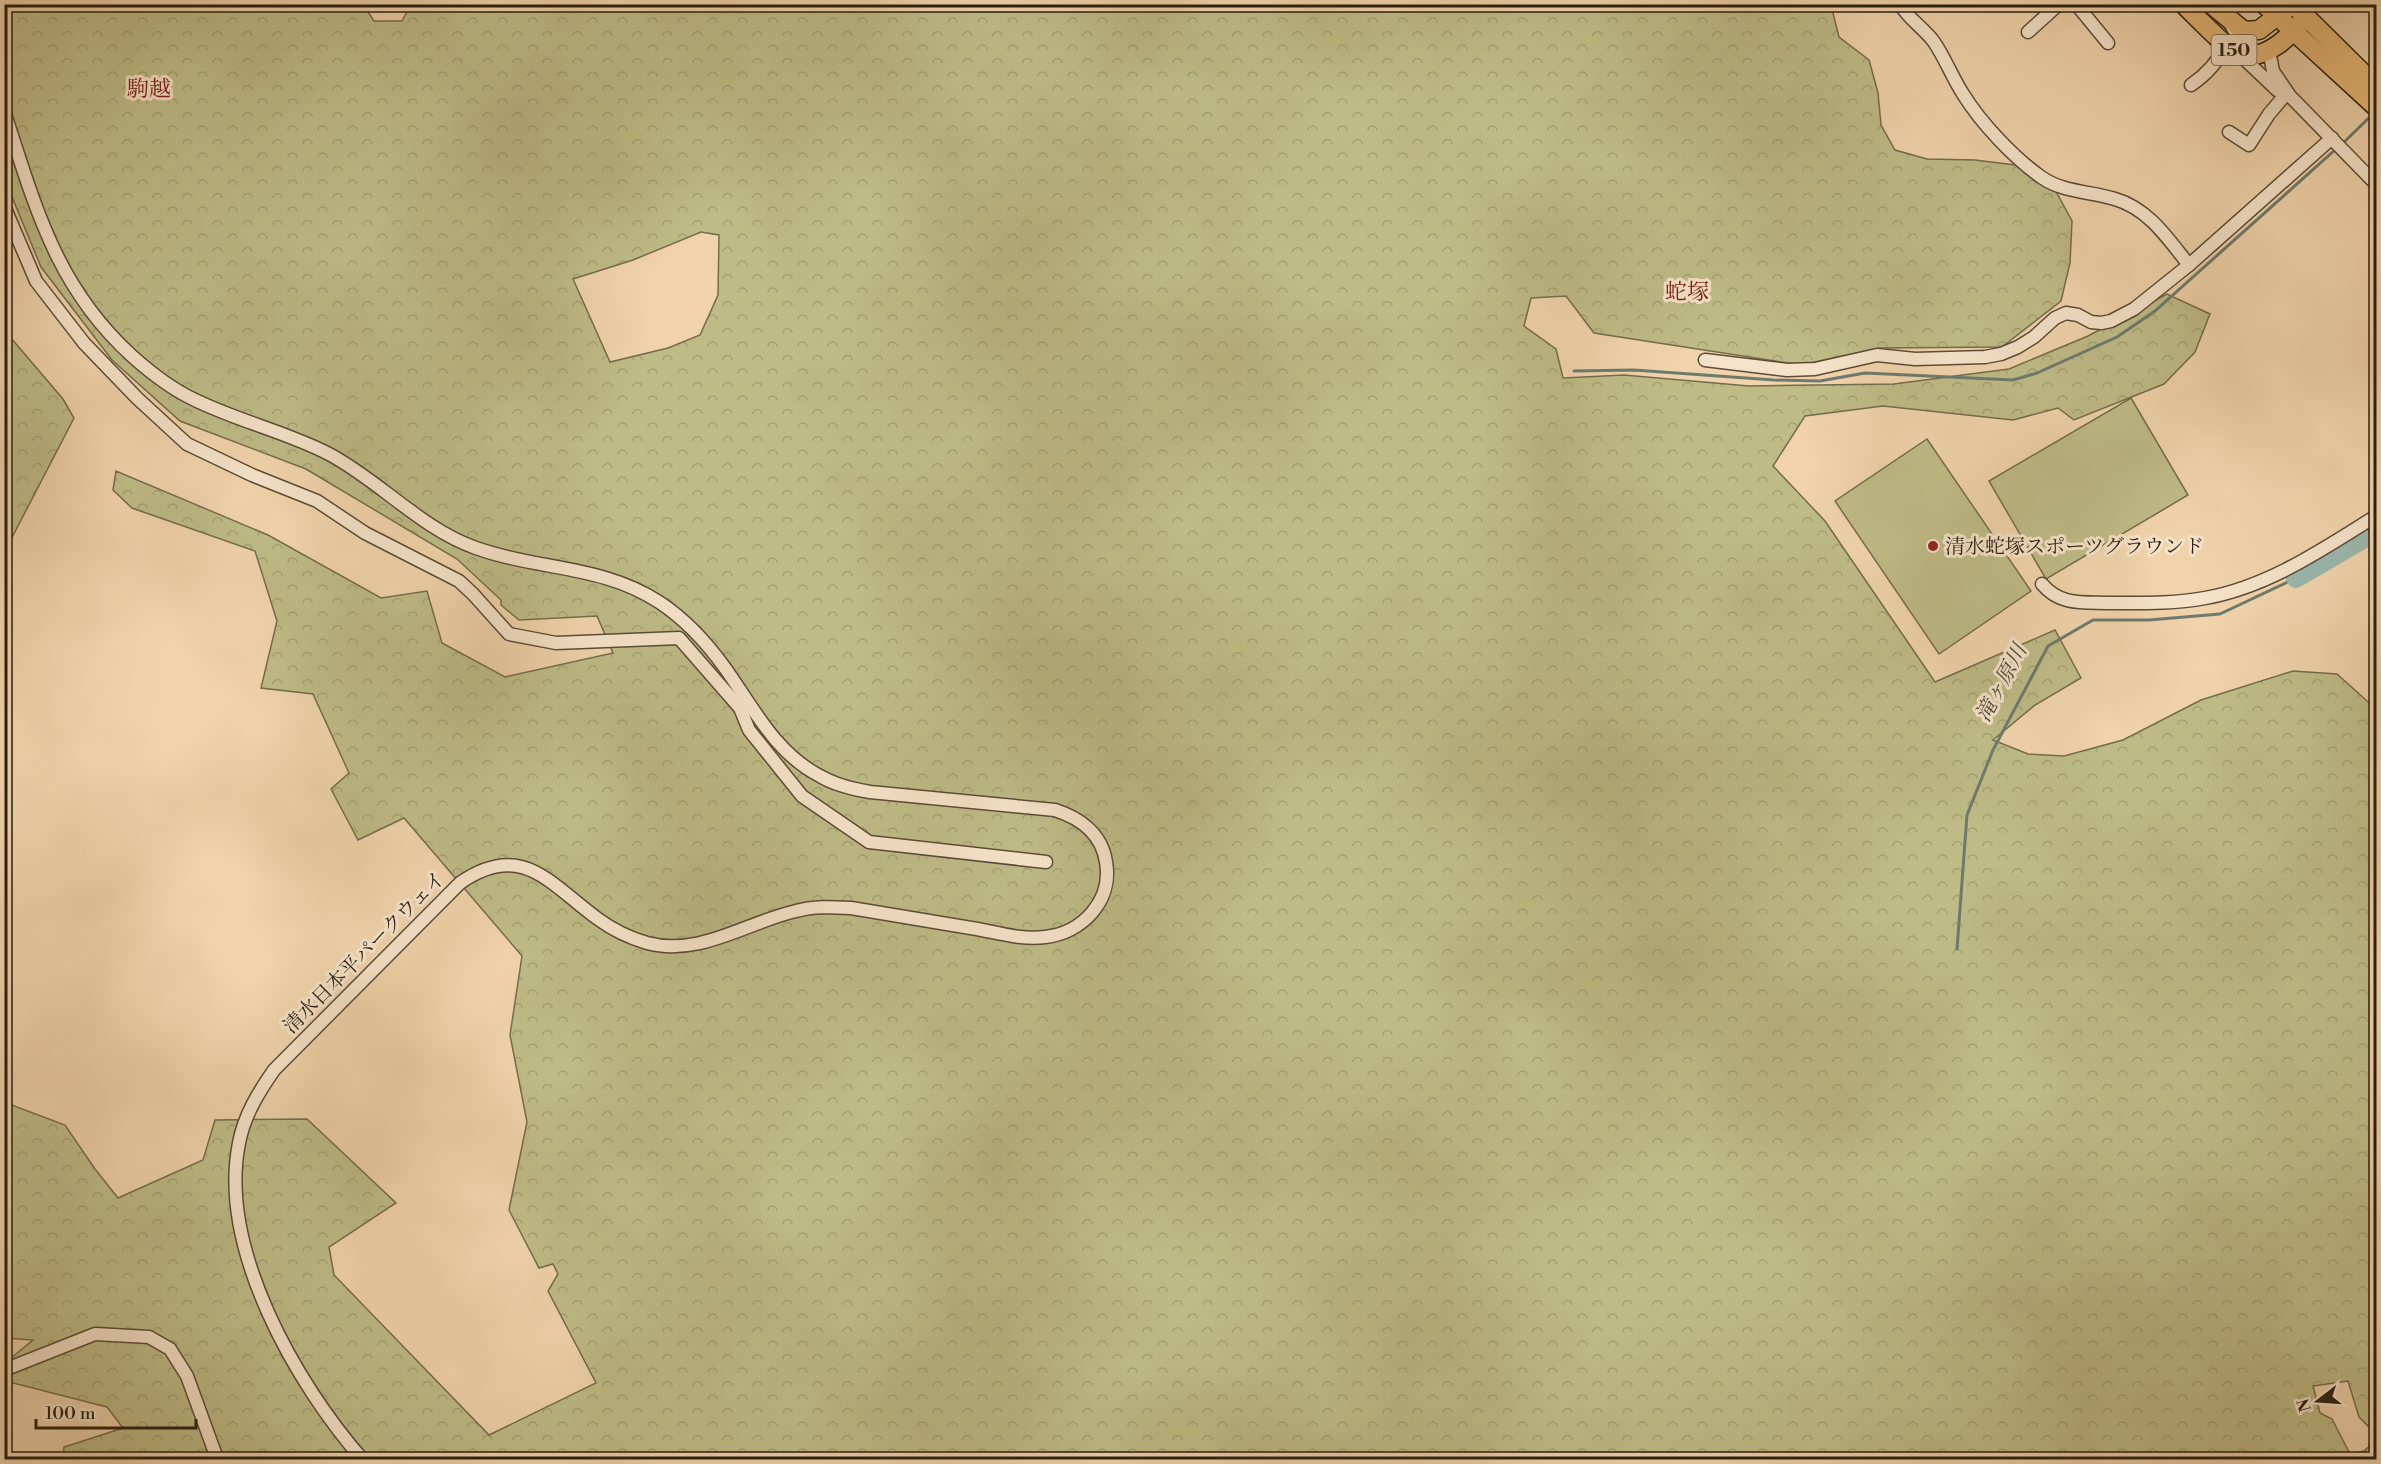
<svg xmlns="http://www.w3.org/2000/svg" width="2381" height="1464" font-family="'Libre Bodoni','Noto Serif JP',serif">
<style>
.forest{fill:url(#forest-crowns);stroke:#746c4b;stroke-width:1.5;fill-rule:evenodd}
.pitch{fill:#bebb86;stroke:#746c4b;stroke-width:1.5}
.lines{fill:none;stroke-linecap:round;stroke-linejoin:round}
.stream{stroke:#6d7a6e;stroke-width:3}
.river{stroke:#9ab7ad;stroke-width:20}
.minor-casing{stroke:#5c4b37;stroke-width:15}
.highway-casing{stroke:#2a1e10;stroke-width:21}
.minor{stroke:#f5e2c8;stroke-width:12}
.highway{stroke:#e8ba76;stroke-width:18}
.poi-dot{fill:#8f2418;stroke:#f5e2c8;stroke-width:2}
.labels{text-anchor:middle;stroke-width:6;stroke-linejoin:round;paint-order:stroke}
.shield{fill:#f5e2c8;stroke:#675947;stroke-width:1.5}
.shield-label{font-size:18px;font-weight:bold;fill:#2a1e10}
.poi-label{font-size:20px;fill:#2a1e10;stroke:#f5e2c8;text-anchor:start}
.street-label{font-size:20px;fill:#2a1e10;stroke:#f5e2c8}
.water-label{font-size:21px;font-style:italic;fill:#4c4c3f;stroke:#f5e2c8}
.quarter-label{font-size:22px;fill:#7a1f14;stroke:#f5e2c8}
</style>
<defs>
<pattern id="forest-crowns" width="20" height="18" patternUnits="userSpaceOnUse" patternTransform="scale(1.5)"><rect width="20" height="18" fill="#bebb86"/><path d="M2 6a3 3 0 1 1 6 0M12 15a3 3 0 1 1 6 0" fill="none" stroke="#a3a073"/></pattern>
</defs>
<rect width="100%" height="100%" fill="#f0d3ab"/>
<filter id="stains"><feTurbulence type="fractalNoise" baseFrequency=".00333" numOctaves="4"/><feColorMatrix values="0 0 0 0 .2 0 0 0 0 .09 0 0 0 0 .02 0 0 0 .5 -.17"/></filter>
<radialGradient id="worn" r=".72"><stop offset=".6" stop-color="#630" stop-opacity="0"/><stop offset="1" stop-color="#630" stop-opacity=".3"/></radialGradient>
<!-- forest -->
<g class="forest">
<path d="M363,4L374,21H402L411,4L1829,5L1832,9L1839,37L1869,60L1878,93L1881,125L1895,150L1927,159L1975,160L2024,166L2053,186L2072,221L2070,263L2061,301L2002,347L1881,348L1801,365L1594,333L1566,296L1531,298L1524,326L1556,349L1563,378L1624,375L1749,386L1894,384L2009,369L2088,336L2167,294L2210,314L2195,352L2164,384L2074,420L2058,408L2013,420L1883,406L1805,416L1773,466L1825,521L1935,682L2055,630L2081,678L2035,705L1993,740L2028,754L2064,756L2123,740L2201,700L2293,671L2337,674L2376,709V1428L2372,1430L2359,1417L2348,1381L2313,1386L2320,1413L2332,1419L2350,1454L2364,1451L2376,1440V1459H63L64,1447L123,1428L107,1407L5,1381V1363L33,1340L5,1338L4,1102L65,1125L95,1169L118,1198L203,1160L215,1120L307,1119L396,1203L329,1247L334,1275L489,1435L596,1383L548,1291L558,1274L553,1264L539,1268L509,1210L527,1122L510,1035L522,956L404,818L358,840L331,789L349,773L313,694L261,688L277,621L255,551L132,508L113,490L116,471L268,535L381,598L427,591L442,643L505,677L613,653L597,616L519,620L501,605V600L457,559L306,469L180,421L112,360L41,267L5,180V5ZM701,232L719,235L718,295L700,335L668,348L610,362L573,279L633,260Z"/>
<polygon points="5,331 63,399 74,418 5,551"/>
</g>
<!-- pitch -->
<g class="pitch">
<polygon points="2131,398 2188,495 2046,579 1989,481"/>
<polygon points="1927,439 2031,591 1939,654 1835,501"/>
</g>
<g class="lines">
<!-- stream -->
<g class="stream">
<polyline points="2341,145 2375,112"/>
<polyline points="1574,371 1634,370 1774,380 1820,381 1865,373 2013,380 2037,373 2117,337 2155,311 2336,149"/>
<polyline points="1957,949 1967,815 1993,750 2048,646 2093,620 2149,620 2220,614 2296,578"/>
</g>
<!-- river -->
<polyline class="river" points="2296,578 2376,531"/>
<defs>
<g id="minor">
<path d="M1900,4C1908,19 1924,28 1934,42C1945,58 1952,77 1963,94C1981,123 2013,157 2041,177C2064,193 2090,191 2115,199C2149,209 2168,239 2189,265"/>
<polyline points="2076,4 2108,43"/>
<polyline points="2231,25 2238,37 2258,57"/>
<polyline points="2028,32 2059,4"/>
<polyline points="2269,50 2273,71 2290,96 2376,184"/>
<polyline points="2238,53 2277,90 2287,94"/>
<path d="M2191,85C2207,74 2218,62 2226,45"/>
<path d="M4,111C35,205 55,286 132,356C151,373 170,388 193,399C237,421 287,432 329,454C380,481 420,528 476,548C537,570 603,565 659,602C685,619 707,643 725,668C753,707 775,753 820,776C835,785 852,789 870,792L1055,810C1080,818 1102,834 1106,862C1113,901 1082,933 1045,937C1022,940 999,933 977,929C935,922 893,915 851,908C832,907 814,906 796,911C747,922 700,957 647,943C630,938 613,930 598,919C550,884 522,840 460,883L274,1070C258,1093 244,1116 239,1143C218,1248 296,1384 363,1460"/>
<polyline points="2229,132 2249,145 2269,114 2286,94"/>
<polyline points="4,206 36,281 84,343 137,398 187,444 252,475 317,501 365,533 459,581 473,594 509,634 556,643 679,638 740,708 749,730 802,796 869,842 1046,862"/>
<polyline points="1705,360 1787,370 1815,369 1877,355 1915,359 1985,357 2001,354 2018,347 2034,337 2055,318 2066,313 2078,315 2091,322 2101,323 2111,321 2134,309 2189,265 2332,138"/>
<path d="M2042,584C2060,606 2084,602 2109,603C2141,603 2173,604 2205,598C2268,587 2323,549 2376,516"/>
<polyline points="4,1370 95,1334 149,1337 170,1349 187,1376 215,1453 219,1460"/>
</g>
<g id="highway">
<path d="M2183,4C2196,16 2226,49 2240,54C2266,62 2291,35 2306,17"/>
<polyline points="2211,4 2244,31 2259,30 2285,10"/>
<polyline points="2264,4 2376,107"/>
<polyline points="2293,4 2376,86"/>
</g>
</defs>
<!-- minor casing -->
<use href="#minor" class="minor-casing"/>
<!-- highway casing -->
<use href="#highway" class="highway-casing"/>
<!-- minor -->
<use href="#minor" class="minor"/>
<!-- highway -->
<use href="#highway" class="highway"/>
</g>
<!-- markers -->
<circle class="poi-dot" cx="1933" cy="546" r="6"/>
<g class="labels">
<!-- shield labels -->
<rect class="shield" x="2211.5" y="35" width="45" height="30" rx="4.5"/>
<g class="shield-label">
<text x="2234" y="56">150</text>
</g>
<!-- poi labels -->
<g class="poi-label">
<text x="1945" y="553">清水蛇塚スポーツグラウンド</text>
</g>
<!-- street labels -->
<g class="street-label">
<text transform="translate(364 952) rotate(-45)" y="7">清水日本平パークウェイ</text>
</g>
<!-- water labels -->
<g class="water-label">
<text transform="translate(2001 683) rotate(-62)" y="7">滝ヶ原川</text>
</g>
<!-- quarter labels -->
<g class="quarter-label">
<text x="149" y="96">駒越</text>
<text x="1687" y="299">蛇塚</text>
</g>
</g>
<!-- margin -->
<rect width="2381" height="1464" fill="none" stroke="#f0d3ab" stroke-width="24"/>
<rect x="6" y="6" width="2369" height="1452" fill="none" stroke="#2a1e10" stroke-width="3"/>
<rect x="12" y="12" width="2357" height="1440" fill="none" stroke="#2a1e10" stroke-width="1.5"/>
<!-- north arrow -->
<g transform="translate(2318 1401) rotate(253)" stroke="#f5e2c8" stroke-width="4.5" paint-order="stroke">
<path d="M0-4.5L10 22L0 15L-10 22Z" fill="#2a1e10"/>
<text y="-9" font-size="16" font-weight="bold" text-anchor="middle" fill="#2a1e10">N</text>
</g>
<!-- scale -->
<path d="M36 1419v9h160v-9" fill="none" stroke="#2a1e10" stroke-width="3"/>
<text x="45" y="1419" font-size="18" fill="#2a1e10" stroke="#f5e2c8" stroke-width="4.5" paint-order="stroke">100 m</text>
<rect width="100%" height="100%" filter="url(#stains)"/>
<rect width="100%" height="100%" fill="url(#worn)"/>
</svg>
